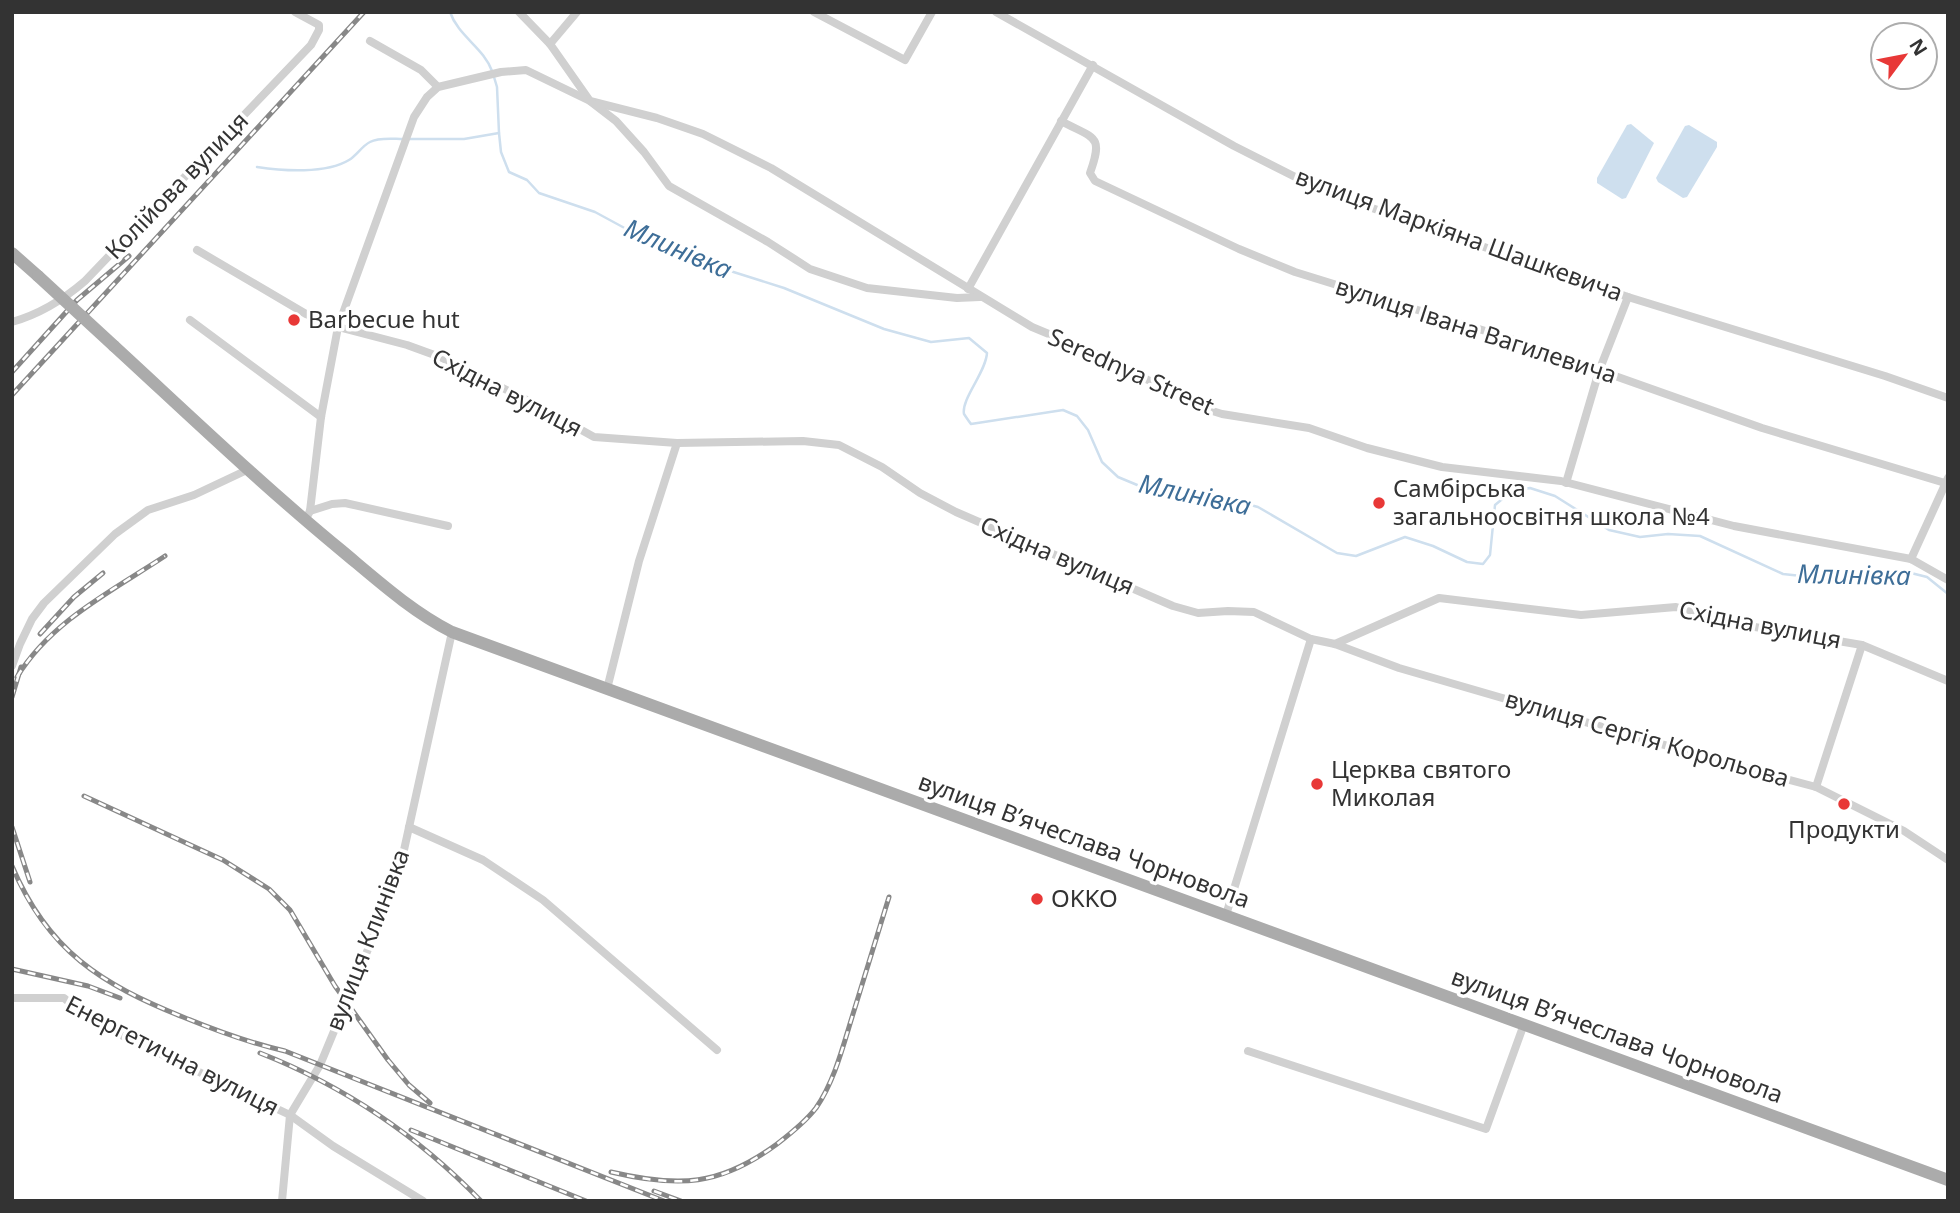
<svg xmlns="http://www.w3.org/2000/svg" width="1960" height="1213" font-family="'Noto Sans',sans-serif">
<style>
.water{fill:#cedfee}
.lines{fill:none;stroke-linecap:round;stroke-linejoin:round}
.stream{stroke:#cedfee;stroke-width:2.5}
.minor{stroke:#d0d0d0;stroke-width:8}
.primary{stroke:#ababab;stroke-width:12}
.rail-casing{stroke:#888;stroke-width:5}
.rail{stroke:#fff;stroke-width:2.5;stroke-dasharray:8;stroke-linecap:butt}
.primary-bridge{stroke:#ababab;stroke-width:12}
.poi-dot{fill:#e83837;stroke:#fff;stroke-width:2.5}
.labels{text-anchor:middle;stroke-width:7;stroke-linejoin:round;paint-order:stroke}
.street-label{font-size:24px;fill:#333;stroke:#fff}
.poi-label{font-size:24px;fill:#333;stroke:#fff;text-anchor:start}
.water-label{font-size:26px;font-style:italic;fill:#3e6e98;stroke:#fff}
</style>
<rect width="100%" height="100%" fill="#fff"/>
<!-- water -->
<g class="water">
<polygon points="1631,124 1654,143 1626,198 1622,199 1597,183 1597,178 1627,125"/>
<polygon points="1689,125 1717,142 1717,147 1687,197 1683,198 1658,182 1656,178 1685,126"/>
</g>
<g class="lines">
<!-- stream -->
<g class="stream">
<path d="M450,12C458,36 484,48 492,71"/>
<polyline points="494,77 497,87 499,133"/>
<path d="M409,139H464L499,133L501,152L509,172L527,180L539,193L595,212L667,251L784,288L884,329L931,342L969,338L987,353C986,372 961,399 964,414C964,414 970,423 971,424L1063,410L1077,416L1088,430L1102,462L1118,477L1154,492L1187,488L1258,507L1337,553L1356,556L1405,537L1433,546L1467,562L1483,564L1490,555L1495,505L1512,491L1530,488L1555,496L1609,530L1640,537L1668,534L1700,536L1783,574L1820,578L1907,572L1927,577L1948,594"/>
<path d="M257,167C283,171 326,174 349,160C357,155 362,146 370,142C379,137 393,139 403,139"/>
</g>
<!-- minor -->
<g class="minor">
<polyline points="519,12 550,44 590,101 657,118 703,134 771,168 1032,327 1092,352 1206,409 1222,414 1309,428 1367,448 1442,467 1561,481 1734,526 1911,559 1948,580"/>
<polyline points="814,12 905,60 932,12"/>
<polyline points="996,12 1234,146 1323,191 1628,297 1885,376 1948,398"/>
<polyline points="370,41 421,70 438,87"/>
<polyline points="550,44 577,12"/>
<path d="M1061,121C1094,139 1104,134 1090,173L1095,181L1239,249L1295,272L1508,338L1762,428L1945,483"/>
<polyline points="197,250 306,314 338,327 407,345 440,357 531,402 594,437 677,443 803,441 839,445 882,467 920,493 956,512 1173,606 1198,613 1228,611 1254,612 1311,639 1335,644 1399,668 1737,766 1816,787 1904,831 1948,860"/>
<polyline points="968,289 1093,65"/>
<polyline points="190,320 321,417"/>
<path d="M12,322C40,314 63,300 85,281L311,45L319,30V25L295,12"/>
<polyline points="1566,483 1599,371 1628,297"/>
<polyline points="310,511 332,504 345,503 448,526"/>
<polyline points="305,521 310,511 321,417 338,327 414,117 427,97 438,87 501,72 526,70 590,101 616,121 644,152 669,186 768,242 810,269 867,288 957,298 980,297"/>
<polyline points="1911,559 1948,478"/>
<polyline points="1335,644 1439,598 1581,615 1676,607 1743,625 1862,645 1948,681"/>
<polyline points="12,666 20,644 32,619 44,603 115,534 148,510 194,495 247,470"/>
<polyline points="607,689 639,561 677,443"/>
<polyline points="1816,787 1862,645"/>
<polyline points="409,827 483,860 543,900 717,1050"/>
<polyline points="1226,915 1311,639"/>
<polyline points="12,998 64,998 91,1021 290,1115 333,1146 423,1201"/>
<polyline points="1248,1051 1486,1129 1524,1024"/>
<polyline points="282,1201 290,1115 320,1065 393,889 404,850 452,632"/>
</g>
<!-- primary -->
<g class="primary">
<polyline points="12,253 38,276"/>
<path d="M114,346C189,415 262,485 341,550C377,580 411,611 452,632L1948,1180"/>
</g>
<defs>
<g id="rail">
<polyline points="12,372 77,300 129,256"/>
<polyline points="12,395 364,12"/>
<polyline points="40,634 74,597 103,573"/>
<path d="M17,677C51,621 112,591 165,556"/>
<polyline points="12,697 21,667"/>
<polyline points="84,796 223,860 269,889 290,910 335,986 388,1060 409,1085 430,1103"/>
<polyline points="12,827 30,882"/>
<path d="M12,866C48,951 101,984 183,1017C217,1031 250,1043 285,1051L664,1201"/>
<polyline points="12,969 88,986 120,998"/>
<path d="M260,1053C344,1086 418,1136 481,1201"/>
<polyline points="411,1130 586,1201"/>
<path d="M611,1172C679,1188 720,1186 777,1144C790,1134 806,1121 816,1108C835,1080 843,1046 853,1014C865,975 877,936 889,897"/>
<polyline points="654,1191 681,1201"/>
</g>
</defs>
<!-- rail casing -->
<use href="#rail" class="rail-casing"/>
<!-- rail -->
<use href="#rail" class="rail"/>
<!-- primary-bridge -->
<polyline class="primary-bridge" points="38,276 114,346"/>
</g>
<!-- markers -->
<g class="poi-dot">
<circle cx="294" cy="320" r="7"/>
<circle cx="1379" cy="503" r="7"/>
<circle cx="1317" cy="784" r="7"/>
<circle cx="1844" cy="804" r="7"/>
<circle cx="1037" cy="899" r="7"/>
</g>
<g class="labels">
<!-- street labels -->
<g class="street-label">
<text transform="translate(177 186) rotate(-46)" y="8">Колійова вулиця</text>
<text transform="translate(1459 235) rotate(20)" y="8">вулиця Маркіяна Шашкевича</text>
<text transform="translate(1476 331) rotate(18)" y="8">вулиця Івана Вагилевича</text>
<text transform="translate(1131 372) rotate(24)" y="8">Serednya Street</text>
<text transform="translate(507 393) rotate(27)" y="8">Східна вулиця</text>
<text transform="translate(1057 556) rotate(23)" y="8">Східна вулиця</text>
<text transform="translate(1760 625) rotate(11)" y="8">Східна вулиця</text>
<text transform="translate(1647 739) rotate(16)" y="8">вулиця Сергія Корольова</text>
<text transform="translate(1084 841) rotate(20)" y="8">вулиця Вʼячеслава Чорновола</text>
<text transform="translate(368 940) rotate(-69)" y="8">вулиця Клинівка</text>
<text transform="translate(1617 1036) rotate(20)" y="8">вулиця Вʼячеслава Чорновола</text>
<text transform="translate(172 1056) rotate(27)" y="8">Енергетична вулиця</text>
</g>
<!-- poi labels -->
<g class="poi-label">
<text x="308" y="328">Barbecue hut</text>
<text x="1393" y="497">Самбірська<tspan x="1393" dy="28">загальноосвітня школа №4</tspan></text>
<text x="1331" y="778">Церква святого<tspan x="1331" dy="28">Миколая</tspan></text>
<text x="1844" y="838" text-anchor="middle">Продукти</text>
<text x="1051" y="907">OKKO</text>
</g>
<!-- water labels -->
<g class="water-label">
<text transform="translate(678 249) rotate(23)" y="9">Млинівка</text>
<text transform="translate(1195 495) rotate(12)" y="9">Млинівка</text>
<text transform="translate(1854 575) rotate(1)" y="9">Млинівка</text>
</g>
</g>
<!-- border -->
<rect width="1960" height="1213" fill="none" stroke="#333333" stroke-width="28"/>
<!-- north arrow -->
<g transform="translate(1904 56) rotate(58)"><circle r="33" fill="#ffffff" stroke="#adadad" stroke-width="2"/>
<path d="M0-5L12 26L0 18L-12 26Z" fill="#e83837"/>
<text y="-10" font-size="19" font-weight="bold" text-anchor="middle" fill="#333333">N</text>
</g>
</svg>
